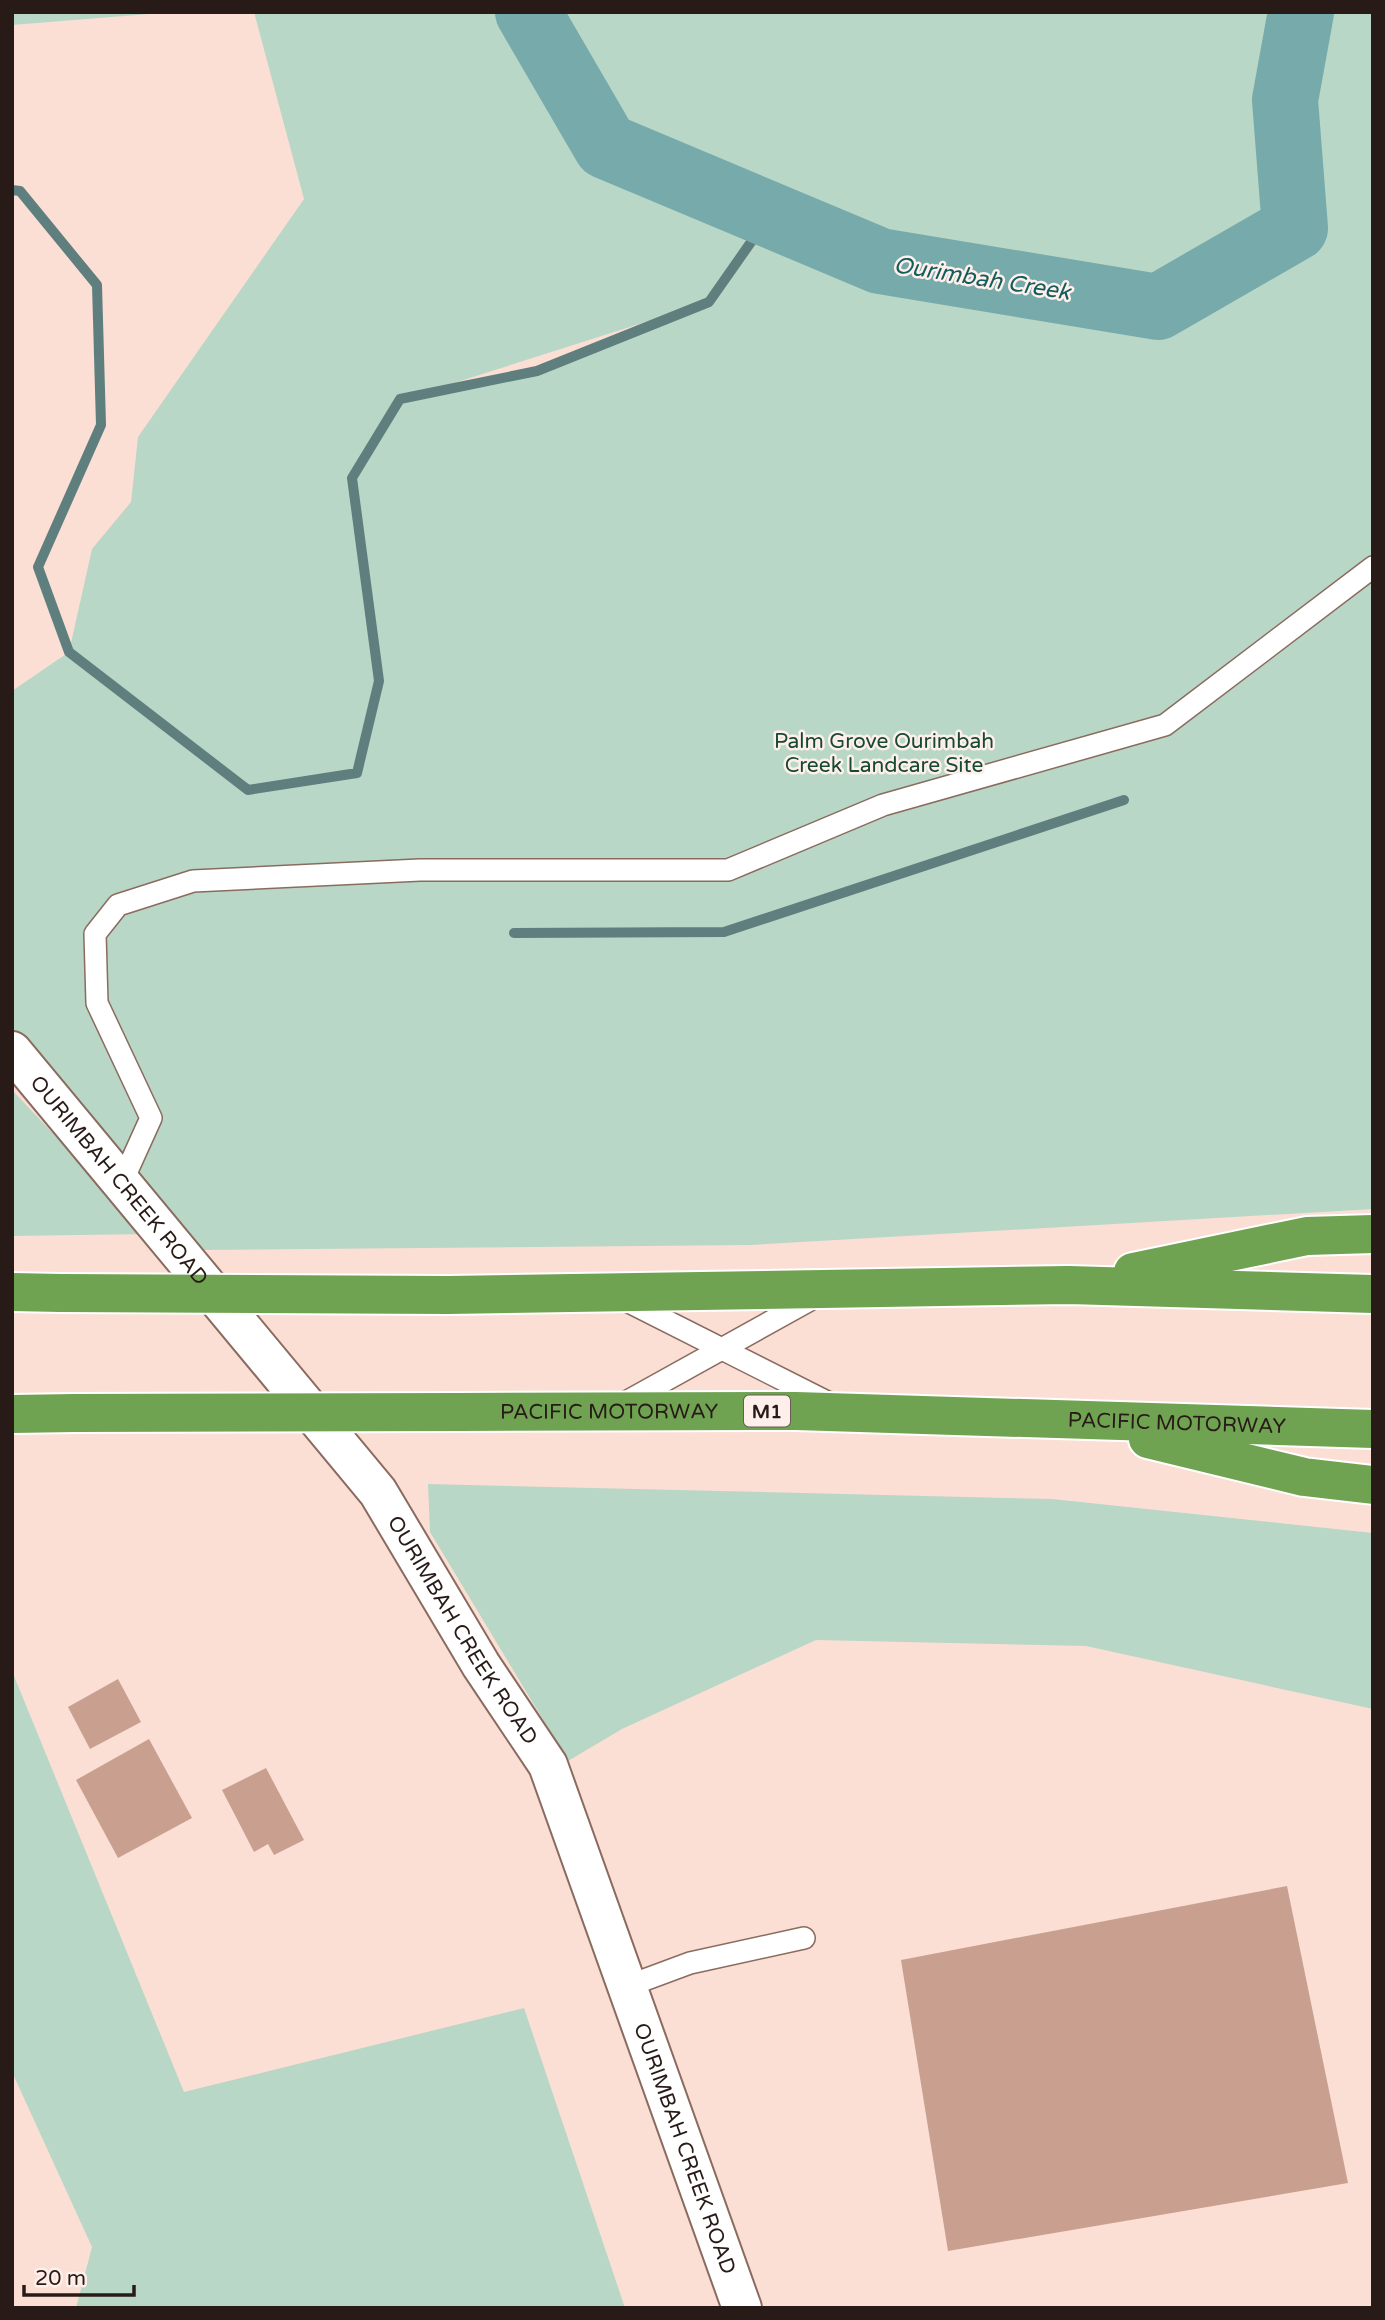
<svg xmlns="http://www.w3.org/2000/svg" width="1385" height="2320" font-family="'Varela Round',sans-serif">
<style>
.green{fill:#b9d7c6;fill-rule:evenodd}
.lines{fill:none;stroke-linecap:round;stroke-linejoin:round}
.stream{stroke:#5f7f7f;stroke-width:10}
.river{stroke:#77aaab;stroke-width:66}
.building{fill:#c9a090}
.service-casing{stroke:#8a6b5f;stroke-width:24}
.minor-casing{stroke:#8a6b5f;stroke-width:42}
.motorway-casing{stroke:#fff;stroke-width:42}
.service{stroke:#fff;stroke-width:21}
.minor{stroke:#fff;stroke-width:38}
.motorway{stroke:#6fa352;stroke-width:38}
.motorway-bridge-casing{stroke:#fff;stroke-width:42;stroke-linecap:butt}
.motorway-bridge{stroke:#6fa352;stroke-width:38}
.labels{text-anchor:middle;stroke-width:5;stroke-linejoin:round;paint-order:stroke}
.shield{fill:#feefea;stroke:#685b56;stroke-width:2}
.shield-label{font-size:19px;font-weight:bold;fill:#281b17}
.park-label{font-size:21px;fill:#164933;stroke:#feefea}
.street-label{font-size:21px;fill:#281b17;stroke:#feefea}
.water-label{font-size:23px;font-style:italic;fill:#135c5d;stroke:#feefea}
</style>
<rect width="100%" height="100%" fill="#fbdfd4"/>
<!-- green -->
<g class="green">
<polygon points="12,12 174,12 12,25"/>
<path d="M254,12H1373V1209L750,1245L201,1250L35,1051L12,1031V691L69,652L92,549L131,502L138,437L304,199ZM696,307L537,371L410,397L696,306Z"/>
<polygon points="12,1090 148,1234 12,1236"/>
<polygon points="428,1484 1052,1499 1373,1533 1373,1709 1086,1646 816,1640 622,1729 568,1761 430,1532"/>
<polygon points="12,1671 184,2092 524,2008 625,2308 76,2308 92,2247 12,2072"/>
</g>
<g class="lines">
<!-- stream -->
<g class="stream">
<polyline points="12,190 20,191 97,285 101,425 38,567 69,652 248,790 357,773 379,681 352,478 400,399 537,371 709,302 770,215"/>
<polyline points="514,933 724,932 1124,800"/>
</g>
<!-- river -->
<polyline class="river" points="528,12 606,146 880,261 1158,307 1295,228 1285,100 1301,12"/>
</g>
<!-- building -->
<g class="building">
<polygon points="118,1679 141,1722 90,1749 68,1707"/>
<polygon points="149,1739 192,1818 118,1858 76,1780"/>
<polygon points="266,1768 304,1840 274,1855 268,1844 254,1852 222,1790"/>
<polygon points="1287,1886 1348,2183 948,2251 901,1960"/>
</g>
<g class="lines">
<defs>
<g id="service">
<polyline points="117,1177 127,1171 151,1118 97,1003 95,934 118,905 193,881 420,870 728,870 883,805 1165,725 1373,567"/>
<polyline points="621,1298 833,1405"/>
<polyline points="619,1406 817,1296"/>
<polyline points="628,1986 690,1963 804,1938"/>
</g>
<g id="minor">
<path id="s1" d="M12,1051L378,1492L481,1665L548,1765L742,2308"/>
</g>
<g id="motorway">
<polyline points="1133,1272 1307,1236 1373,1234"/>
<polyline points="12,1292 61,1293"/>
<polyline points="448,1295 1069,1285 1373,1294"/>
<path id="s2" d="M459,1412L796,1411L1373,1429"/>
<polyline points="12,1414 75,1413"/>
<polyline points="1148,1439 1304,1477 1373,1485"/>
</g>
</defs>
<!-- service casing -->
<use href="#service" class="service-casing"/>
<!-- minor casing -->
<use href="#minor" class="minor-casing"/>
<!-- motorway casing -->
<use href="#motorway" class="motorway-casing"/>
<!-- service -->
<use href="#service" class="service"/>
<!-- minor -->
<use href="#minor" class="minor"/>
<!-- motorway -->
<use href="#motorway" class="motorway"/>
<defs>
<g id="motorway-bridge">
<polyline points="61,1293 448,1295"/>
<polyline points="75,1413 459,1412"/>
</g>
</defs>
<!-- motorway-bridge casing -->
<use href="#motorway-bridge" class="motorway-bridge-casing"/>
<!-- motorway-bridge -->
<use href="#motorway-bridge" class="motorway-bridge"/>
</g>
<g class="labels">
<!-- shield labels -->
<rect class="shield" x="744" y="1395.5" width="46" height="31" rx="5"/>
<g class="shield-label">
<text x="767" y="1418">M1</text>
</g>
<!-- park labels -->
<g class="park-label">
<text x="884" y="748">Palm Grove Ourimbah<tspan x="884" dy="24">Creek Landcare Site</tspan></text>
</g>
<!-- street labels -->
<g class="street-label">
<text dy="7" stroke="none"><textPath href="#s1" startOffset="168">OURIMBAH CREEK ROAD</textPath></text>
<text dy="7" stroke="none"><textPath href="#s2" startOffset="150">PACIFIC MOTORWAY</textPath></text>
<text dy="7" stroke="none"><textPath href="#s2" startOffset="718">PACIFIC MOTORWAY</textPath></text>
<text dy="7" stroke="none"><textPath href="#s1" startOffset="735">OURIMBAH CREEK ROAD</textPath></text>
<text dy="7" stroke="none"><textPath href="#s1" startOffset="1302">OURIMBAH CREEK ROAD</textPath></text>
</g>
<!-- water labels -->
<g class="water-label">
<text transform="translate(982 278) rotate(9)" y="8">Ourimbah Creek</text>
</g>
</g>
<!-- border -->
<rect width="1385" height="2320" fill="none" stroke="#281b17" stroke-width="28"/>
<!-- scale -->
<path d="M24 2285v10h110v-10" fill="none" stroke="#281b17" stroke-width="3.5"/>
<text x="35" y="2285" font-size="21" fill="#281b17" stroke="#feefea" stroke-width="5" paint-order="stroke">20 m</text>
</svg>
